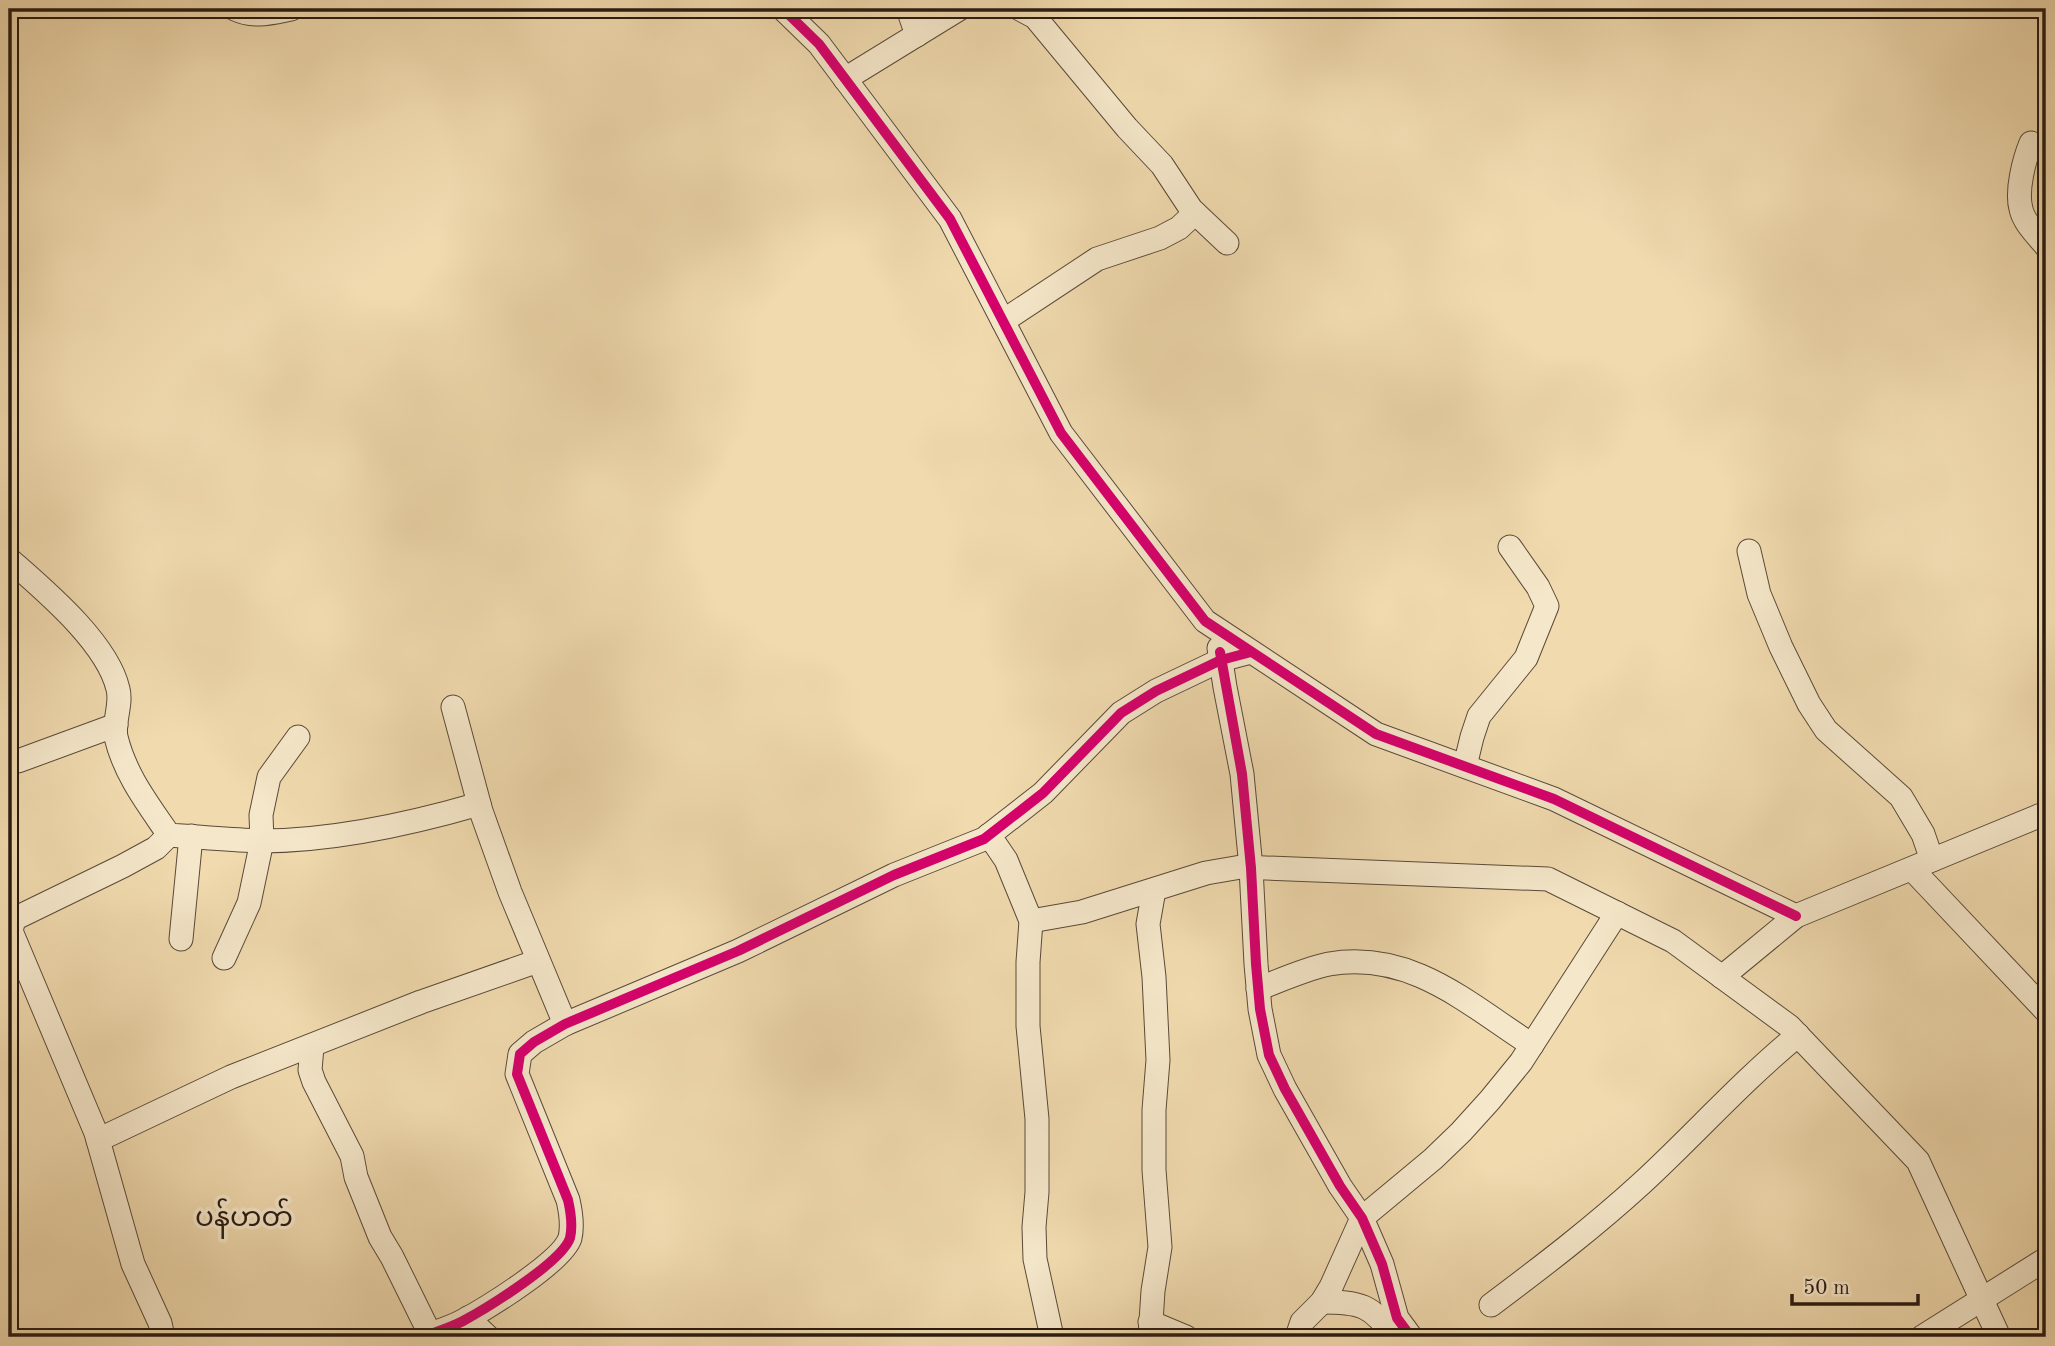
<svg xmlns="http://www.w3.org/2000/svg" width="2055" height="1346" font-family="'Old Standard TT','Noto Sans Myanmar',serif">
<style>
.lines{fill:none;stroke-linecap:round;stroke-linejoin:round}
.minor-casing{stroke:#5a4a38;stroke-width:25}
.minor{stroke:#f5e7ca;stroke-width:23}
.cycleway-casing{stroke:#f5e7ca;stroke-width:15}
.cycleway{stroke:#d6006c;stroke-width:10}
.labels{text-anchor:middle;stroke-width:7;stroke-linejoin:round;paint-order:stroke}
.quarter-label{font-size:28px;fill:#281a11;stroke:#f5e7ca}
</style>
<rect width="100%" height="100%" fill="#f0daae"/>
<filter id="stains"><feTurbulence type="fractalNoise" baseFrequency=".00286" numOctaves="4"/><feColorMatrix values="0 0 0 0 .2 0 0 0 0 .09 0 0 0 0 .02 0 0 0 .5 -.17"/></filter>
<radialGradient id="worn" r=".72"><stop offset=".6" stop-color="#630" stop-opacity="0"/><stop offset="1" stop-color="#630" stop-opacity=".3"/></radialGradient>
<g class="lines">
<defs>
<g id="minor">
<path d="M235,9C254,18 271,13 291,9"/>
<polyline points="783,9 819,44 950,219 1061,433 1205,621 1376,734 1554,799 1796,916"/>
<polyline points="908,9 917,35"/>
<polyline points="1020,9 1035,17 1127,128 1162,165 1191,209 1227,243"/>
<polyline points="845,79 959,9"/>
<path d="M2046,149L2031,143C2024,160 2016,191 2021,209C2024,223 2037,235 2046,246"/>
<polyline points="1003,321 1097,259 1160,238 1179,228 1195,213"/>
<polyline points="1749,551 1759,594 1781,647 1809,704 1826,730 1901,797 1923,834 1932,860"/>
<path d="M9,559C44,590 107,642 118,689C122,704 113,722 116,737C125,775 148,804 169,835C200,837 231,840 261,841C334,841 410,824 479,804"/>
<polyline points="1219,648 1225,687 1242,774 1251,868 1256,964 1260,1009 1269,1055 1285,1089 1340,1186 1362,1218 1382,1264 1397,1318 1411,1337"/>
<polyline points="453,707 481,811 510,892 565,1024"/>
<polyline points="9,759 18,761 116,725"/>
<polyline points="1465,766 1472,737 1479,716 1526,658 1547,606 1538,587 1510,547"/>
<polyline points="989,835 1006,860 1031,921 1028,962 1028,1026 1037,1119 1037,1192 1034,1227 1035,1259 1052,1337"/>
<polyline points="1912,869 2046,1011"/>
<polyline points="1031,921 1082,912 1206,873 1241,867 1548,879 1673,941 1789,1026 1918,1161 1999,1337"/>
<polyline points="181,939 191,836"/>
<polyline points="224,958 249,903 262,841 261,815 269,777 298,737"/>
<polyline points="1722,977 1796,916 2046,813"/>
<path d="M1258,989C1281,980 1305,969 1329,964C1411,950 1468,1004 1532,1045"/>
<polyline points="312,1047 310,1070 314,1082 352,1156 356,1177 380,1237 392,1257 430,1334"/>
<polyline points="98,1140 231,1077 421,1002 538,961"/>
<path d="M1322,1302C1358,1302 1373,1304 1393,1337"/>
<path d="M1491,1305C1543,1266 1594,1227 1642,1183C1695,1134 1742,1081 1798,1035"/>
<polyline points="468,1318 488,1337"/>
<polyline points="1150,1322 1186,1337"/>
<polyline points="163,1337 160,1323 133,1264 96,1133 11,931 14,919 123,866 156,848 169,835"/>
<path d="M422,1337C436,1332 450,1328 463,1321C487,1308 562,1262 570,1238C573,1225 571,1213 568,1200L517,1074L520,1054L534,1042L565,1024L738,951L894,875L984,839L1043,793L1121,713L1156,691L1221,660L1251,652"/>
<polyline points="1150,1337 1153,1291 1160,1247 1154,1170 1154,1110 1158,1060 1154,977 1148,924 1154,890"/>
<polyline points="1297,1337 1302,1322 1322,1302 1331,1287 1362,1218 1433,1159 1461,1132 1490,1100 1521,1062 1617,913"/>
<polyline points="1922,1337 2046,1259"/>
</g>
</defs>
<!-- minor casing -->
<use href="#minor" class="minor-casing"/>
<!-- minor -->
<use href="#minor" class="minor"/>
<defs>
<g id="cycleway">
<polyline points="783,9 819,44 950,219 1061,433 1205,621 1376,734 1554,799 1796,916"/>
<polyline points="1220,652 1242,774 1251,868 1256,964 1260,1009 1269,1055 1285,1089 1340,1186 1362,1218 1382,1264 1397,1318 1411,1337"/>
<path d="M422,1337C436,1332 450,1328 463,1321C487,1308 562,1262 570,1238C573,1225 571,1213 568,1200L517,1074L520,1054L534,1042L565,1024L738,951L894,875L984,839L1043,793L1121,713L1156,691L1221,660L1251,652"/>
</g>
</defs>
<!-- cycleway casing -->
<use href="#cycleway" class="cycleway-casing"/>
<!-- cycleway -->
<use href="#cycleway" class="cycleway"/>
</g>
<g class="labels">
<!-- quarter labels -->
<g class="quarter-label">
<text x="244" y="1226">ပန်ဟတ်</text>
</g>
</g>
<!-- margin -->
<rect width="2055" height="1346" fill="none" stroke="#f0daae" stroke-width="35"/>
<rect x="10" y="10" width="2034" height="1325" fill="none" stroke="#281a11" stroke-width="3.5"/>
<rect x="18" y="18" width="2020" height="1311" fill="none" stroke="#281a11" stroke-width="2"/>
<!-- scale -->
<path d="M1792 1294v10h126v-10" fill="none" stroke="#281a11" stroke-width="3.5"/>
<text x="1803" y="1294" font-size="21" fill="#281a11" stroke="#f5e7ca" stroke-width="5" paint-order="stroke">50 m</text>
<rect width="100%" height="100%" filter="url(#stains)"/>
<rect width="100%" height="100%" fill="url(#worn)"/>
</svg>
